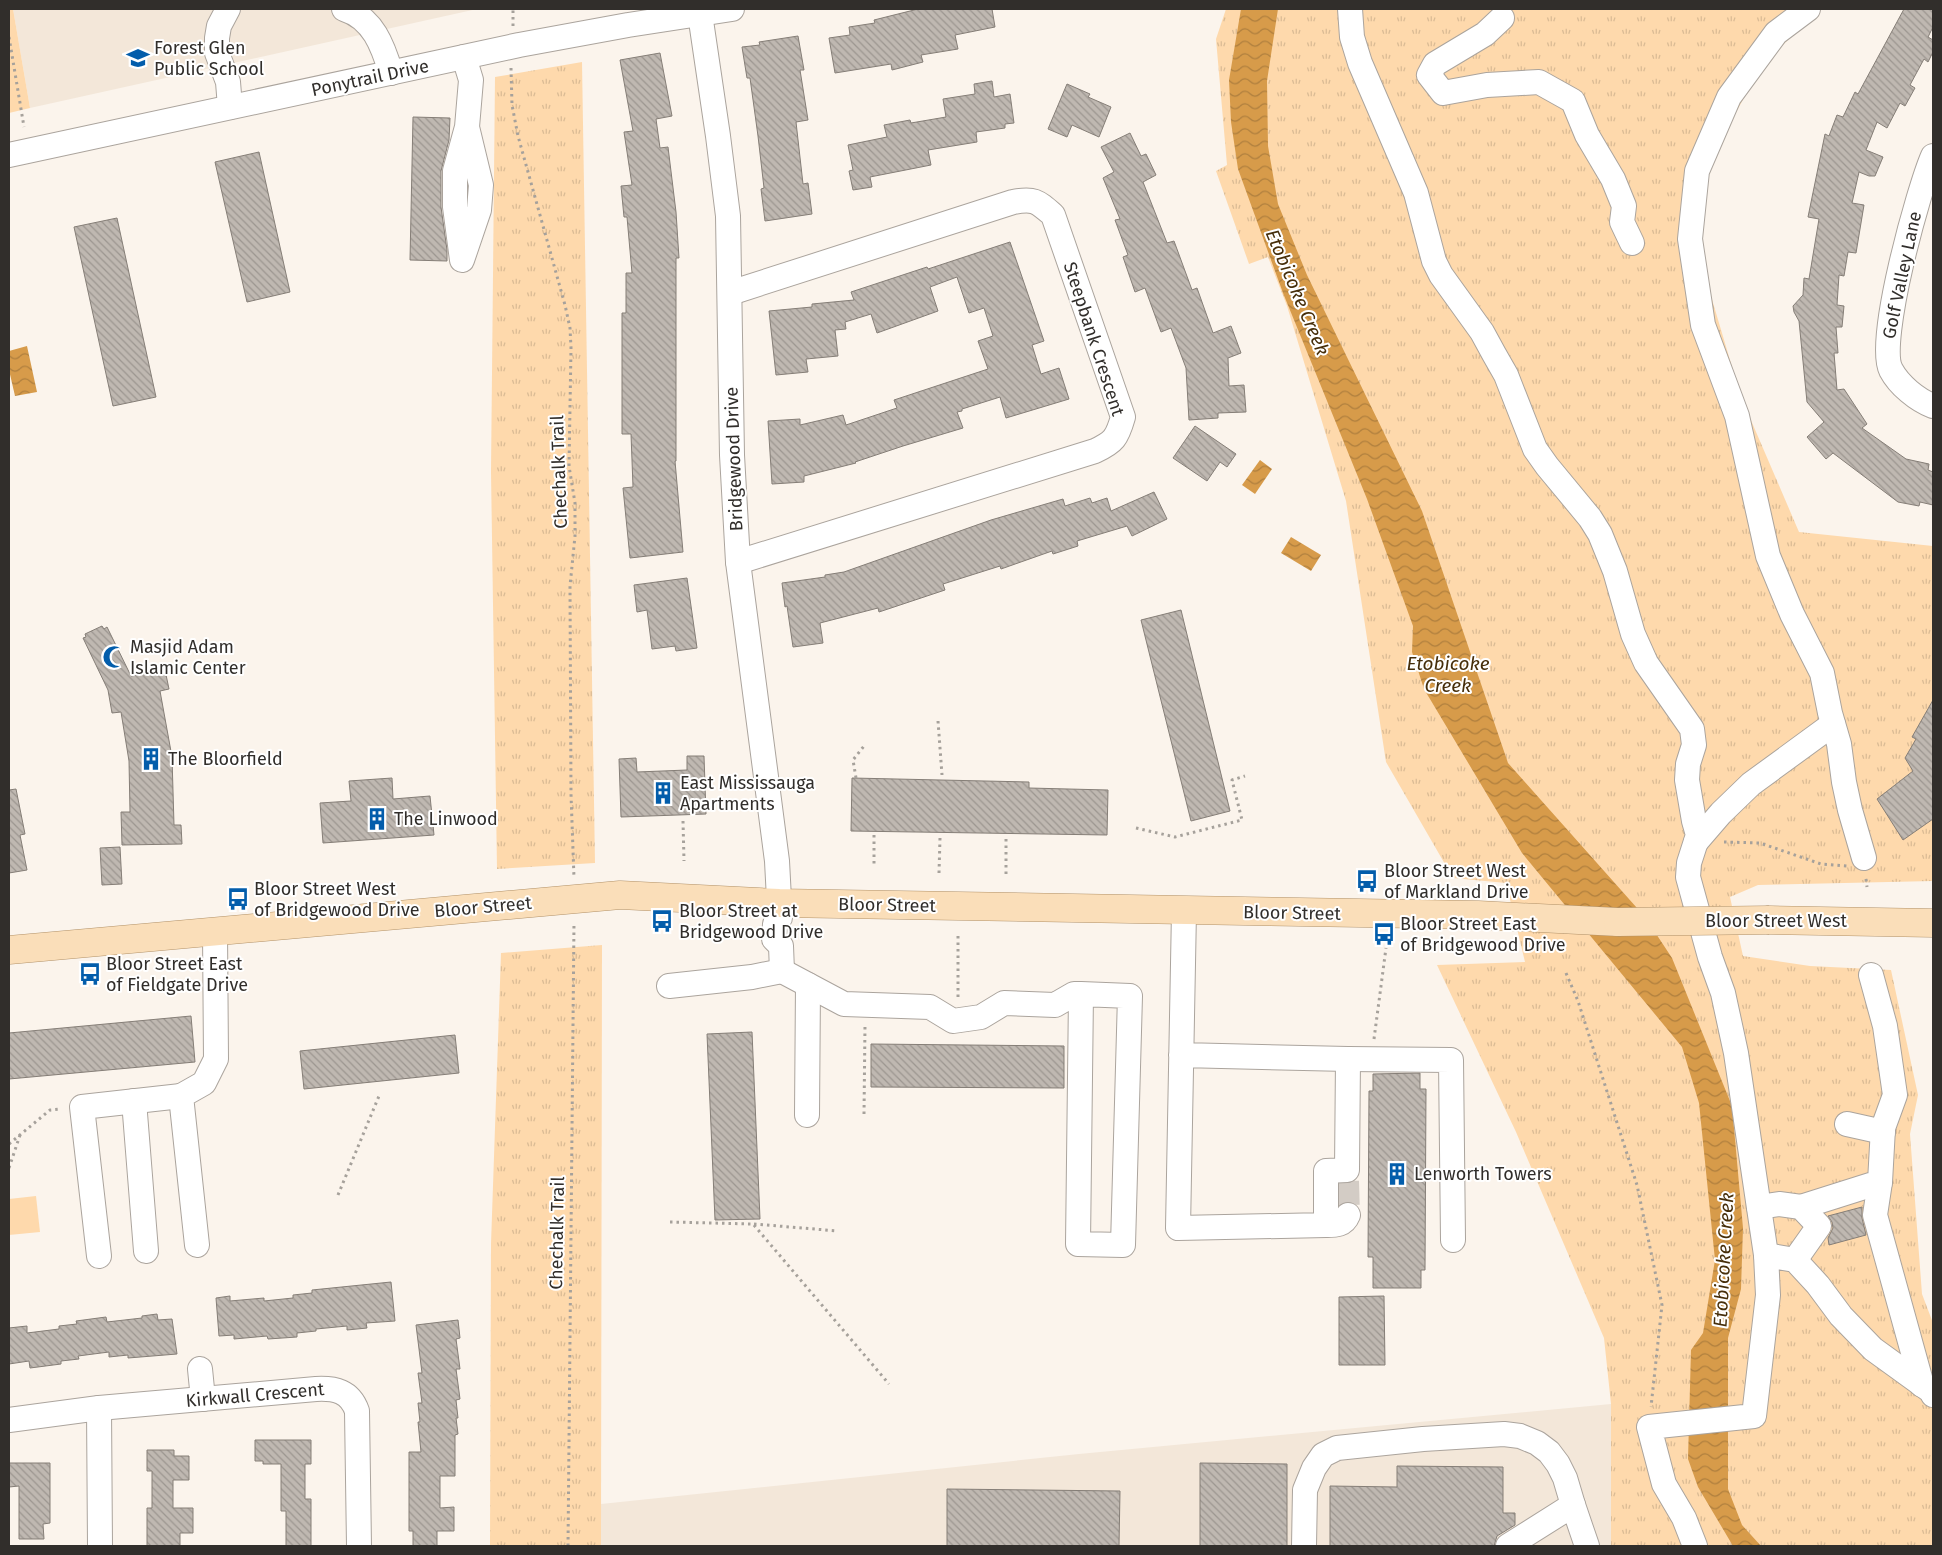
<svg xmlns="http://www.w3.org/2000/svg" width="1942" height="1555" font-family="'Fira Sans',sans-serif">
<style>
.built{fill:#f3e7d9}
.grass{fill:url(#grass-tufts)}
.park{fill:#fed9ac}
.water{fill:url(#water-waves)}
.building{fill:url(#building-back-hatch);stroke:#857e77}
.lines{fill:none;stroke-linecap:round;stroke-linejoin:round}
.minor-tunnel{stroke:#d3ccc5;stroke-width:24;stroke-dasharray:24 12;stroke-linecap:butt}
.minor-casing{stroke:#aba49d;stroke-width:26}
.major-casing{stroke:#b29269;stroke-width:29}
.path{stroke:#a6a19b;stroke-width:3;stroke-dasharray:2.5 4;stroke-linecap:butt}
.minor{stroke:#fff;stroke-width:24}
.major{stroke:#fadeb9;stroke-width:28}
.major-bridge-casing{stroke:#b29269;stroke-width:29;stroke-linecap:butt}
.major-bridge{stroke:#fadeb9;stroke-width:28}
.labels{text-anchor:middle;stroke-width:4;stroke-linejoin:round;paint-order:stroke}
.poi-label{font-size:18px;fill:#312e2b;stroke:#fff;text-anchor:start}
.street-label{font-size:18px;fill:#312e2b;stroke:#fff}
.water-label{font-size:19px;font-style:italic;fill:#462e0a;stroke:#fff}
</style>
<defs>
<pattern id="grass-tufts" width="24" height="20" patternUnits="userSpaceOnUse" patternTransform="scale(1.25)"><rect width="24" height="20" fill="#fed9ac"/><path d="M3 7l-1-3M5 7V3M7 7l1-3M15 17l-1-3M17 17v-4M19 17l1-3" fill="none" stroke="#dabb94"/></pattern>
<pattern id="water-waves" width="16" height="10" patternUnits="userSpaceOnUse" patternTransform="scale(1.25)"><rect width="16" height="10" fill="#d79b4a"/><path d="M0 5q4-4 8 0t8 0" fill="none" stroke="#af7f3e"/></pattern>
<pattern id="building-back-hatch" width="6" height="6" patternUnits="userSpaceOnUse" patternTransform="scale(1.25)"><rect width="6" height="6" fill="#bfb8b1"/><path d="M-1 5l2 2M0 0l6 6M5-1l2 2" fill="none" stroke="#9c9690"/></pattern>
</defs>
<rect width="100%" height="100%" fill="#fbf4ec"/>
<!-- built -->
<g class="built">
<polygon points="13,9 477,9 30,108"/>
<polygon points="1611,1404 1611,1546 601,1546 601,1504 1079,1454"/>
</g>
<!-- grass -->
<g class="grass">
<polygon points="1226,9 1820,9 1762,65 1712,156 1697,249 1741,397 1799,532 1933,546 1933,881 1758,885 1730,897 1743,956 1810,966 1891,970 1918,1095 1910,1134 1922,1294 1933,1323 1933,1546 1611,1546 1611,1404 1604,1338 1516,1132 1437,965 1525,962 1506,883 1453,878 1386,762 1346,501 1287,306 1268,257 1249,264 1216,171 1227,165 1216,39"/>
<polygon points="582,62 595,863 497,869 491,472 495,77"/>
<polygon points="602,945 601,1546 490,1546 491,1244 501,953"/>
</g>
<!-- park -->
<g class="park">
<polygon points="9,9 13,9 30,108 9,113"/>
<polygon points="36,1196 40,1232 9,1235 9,1199"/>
</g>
<!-- water -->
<g class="water">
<polygon points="1241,9 1278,9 1267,81 1268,146 1278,204 1307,275 1422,511 1508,763 1645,917 1672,958 1732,1106 1743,1228 1741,1289 1728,1338 1728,1489 1742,1525 1761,1546 1733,1546 1698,1487 1688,1459 1691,1350 1703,1333 1715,1260 1699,1103 1682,1047 1522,853 1424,689 1412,652 1413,626 1367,499 1283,293 1238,169 1231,122 1229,80"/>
<polygon points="27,346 37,392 15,396 9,370 9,351"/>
<polygon points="1260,460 1272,469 1255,494 1242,485"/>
<polygon points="1291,537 1321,555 1311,571 1281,553"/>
</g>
<!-- building -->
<g class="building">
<polygon points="918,9 992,9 995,27 955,35 958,49 921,55 923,62 892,70 891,64 835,73 829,38 850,35 849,27 875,23 874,20"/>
<polygon points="1904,9 1933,9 1933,27 1928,37 1933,40 1933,52 1928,62 1924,59 1910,85 1915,88 1905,106 1900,103 1887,128 1877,122 1866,150 1883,157 1875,176 1869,176 1859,172 1852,203 1864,205 1856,253 1848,252 1844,276 1839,275 1837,305 1844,306 1842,327 1836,327 1838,353 1834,353 1837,390 1844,389 1867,424 1862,428 1906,459 1929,464 1928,470 1933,472 1933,505 1920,502 1919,506 1898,502 1833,453 1826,459 1807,437 1824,422 1807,402 1799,321 1794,312 1793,306 1803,295 1804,278 1809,279 1819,219 1808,217 1825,134 1829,136 1837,115 1843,117 1855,92 1858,94"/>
<polygon points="798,36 804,70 800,70 808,120 796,122 803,184 808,183 812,214 765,221 761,189 764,188 758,136 750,78 747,78 742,47 760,45 759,42"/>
<polygon points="660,53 672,116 656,119 660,148 668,147 676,212 679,258 676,258 676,461 675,461 683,552 630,558 623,488 633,487 631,434 622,434 622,313 626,313 626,273 632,273 627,217 624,217 621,186 632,185 624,132 633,131 620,60"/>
<polygon points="992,81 994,97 1010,94 1014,123 1005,124 1005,128 976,132 977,142 928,150 931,165 870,177 872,187 853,190 849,171 853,170 848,145 887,137 884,125 910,120 911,123 946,117 943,99 975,94 974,84"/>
<polygon points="1067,84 1090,94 1088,97 1111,107 1099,137 1072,125 1067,137 1048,129"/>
<polygon points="413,117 450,118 449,140 441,171 441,207 447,250 447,261 410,260"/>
<polygon points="1130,133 1141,156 1146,154 1156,175 1143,182 1167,243 1174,241 1192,290 1197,288 1213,333 1231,326 1241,353 1228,358 1229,386 1244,385 1246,412 1218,413 1218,418 1189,420 1186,368 1171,328 1161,332 1145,288 1135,292 1123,257 1128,255 1115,220 1120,219 1103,178 1114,172 1101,147"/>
<polygon points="259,152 290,292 247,302 215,162"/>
<polygon points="117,218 156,397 113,406 74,227"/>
<polygon points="1010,242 1044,341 1032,345 1041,374 1059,368 1069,399 1006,418 1000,397 962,409 962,411 957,412 963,428 903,446 855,462 856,463 804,476 804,482 772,484 768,421 800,419 800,425 843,415 846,425 897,408 894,400 988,369 978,341 993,336 984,308 969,313 957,277 930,287 938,311 877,333 871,314 845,322 846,329 835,330 838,356 806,359 808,372 776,375 769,311 812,307 812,304 854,300 851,292 927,267 928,269"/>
<polygon points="1195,426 1236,454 1227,467 1220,462 1207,481 1173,458"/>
<polygon points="1154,492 1167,519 1132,536 1127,526 1077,541 1078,546 1053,554 1052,551 1001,569 1000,566 943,584 945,590 879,612 878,608 820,623 823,643 793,647 787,606 785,607 782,583 825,577 825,575 844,572 991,520 1063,499 1065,506 1090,498 1092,503 1107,498 1111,511"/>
<polygon points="687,578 697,648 676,651 675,646 652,649 647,610 637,612 634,585"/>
<polygon points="1181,610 1230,811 1191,821 1141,620"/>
<polygon points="102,626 104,629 107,627 131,676 165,670 169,689 160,691 172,757 174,825 181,825 182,844 122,845 121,812 130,812 129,761 121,712 112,713 108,690 83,638 86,637 85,634"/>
<polygon points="1933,700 1933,819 1903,840 1877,799 1913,771 1905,758 1916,739 1912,737"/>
<polygon points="687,756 704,756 706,814 621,817 619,759 636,758 637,772 687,770"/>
<polygon points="392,778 393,799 430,796 434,835 323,843 320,803 351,801 349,781"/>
<polygon points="852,778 1029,782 1029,788 1108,790 1107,835 851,831"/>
<polygon points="16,789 25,834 20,835 27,870 9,873 9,790"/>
<polygon points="120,847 122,884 102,885 100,848"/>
<polygon points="191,1016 195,1062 9,1079 9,1033"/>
<polygon points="752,1032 760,1219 715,1220 707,1034"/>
<polygon points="455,1035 459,1073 304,1089 300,1051"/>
<polygon points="871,1044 1064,1046 1064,1088 871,1087"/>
<polygon points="1420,1073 1420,1089 1426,1089 1425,1270 1421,1270 1421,1288 1373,1288 1373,1257 1368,1257 1369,1091 1373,1091 1373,1074"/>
<polygon points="1862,1207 1862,1218 1866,1235 1829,1245 1828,1238 1833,1228 1832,1222 1828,1216"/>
<polygon points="391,1282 395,1321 366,1323 367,1328 347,1330 347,1326 316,1329 316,1331 297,1333 297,1337 268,1339 267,1336 234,1339 234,1335 219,1336 216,1298 230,1296 230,1301 264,1298 264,1301 293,1298 293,1295 312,1293 312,1290"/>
<polygon points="1384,1296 1385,1365 1339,1365 1339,1297"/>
<polygon points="157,1314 158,1320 172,1319 177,1354 128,1358 128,1355 109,1357 109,1352 78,1356 79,1359 61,1361 61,1364 30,1368 29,1361 9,1364 9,1328 27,1326 27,1333 59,1329 59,1326 77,1324 76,1321 106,1317 107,1322 142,1318 142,1316"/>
<polygon points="458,1320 460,1338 456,1339 460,1369 456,1369 460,1399 456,1400 458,1418 456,1418 458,1434 455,1435 455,1476 440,1476 440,1508 454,1507 454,1531 437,1531 437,1546 413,1546 413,1531 409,1531 409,1452 421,1452 418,1422 420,1422 418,1403 422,1403 418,1373 422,1373 416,1325"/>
<polygon points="255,1440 311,1440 311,1464 305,1464 305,1499 311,1499 311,1546 286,1546 286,1511 281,1511 281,1464 263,1464 263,1461 255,1461"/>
<polygon points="147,1450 174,1450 174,1456 189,1456 189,1480 173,1480 173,1508 193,1508 193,1533 180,1533 180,1546 147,1546 147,1508 152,1508 152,1471 147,1471"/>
<polygon points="9,1463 50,1463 50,1523 43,1524 44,1539 19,1539 19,1486 9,1487"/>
<polygon points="1200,1463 1287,1464 1287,1546 1200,1546"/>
<polygon points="1397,1466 1503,1467 1503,1513 1515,1513 1515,1525 1497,1536 1494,1546 1330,1546 1330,1486 1397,1487"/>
<polygon points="947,1489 1120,1491 1119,1546 947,1546"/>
</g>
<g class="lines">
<!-- minor-tunnel -->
<polyline class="minor-tunnel" points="1347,1181 1348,1215"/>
<defs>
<g id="minor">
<polyline points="228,9 219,26 217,38 217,53 228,82 230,107"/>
<path d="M344,9C373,18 383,46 391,73"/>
<polyline points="1350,9 1352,37 1360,63 1416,193 1434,261 1441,275 1482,332 1494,354 1506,375 1535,449 1547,466 1590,518 1600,534 1615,571 1633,634 1646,663 1692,729 1694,745 1688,764 1687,780 1694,821 1698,835 1689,863 1688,877 1710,957 1723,993 1736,1053 1766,1255"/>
<polyline points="1808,9 1776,33 1729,97 1697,171 1690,239 1703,325 1737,416 1768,556 1792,614 1822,673 1830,713 1839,744 1844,782 1850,810 1864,858"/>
<polyline points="1502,18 1485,34 1435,64 1429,75 1443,93 1487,85 1539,82 1573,101 1587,135 1613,179 1624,206 1622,222 1632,243"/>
<polyline points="464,57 471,80 467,127 455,171 455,207 462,260 479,210 481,185 467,127"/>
<polyline points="9,155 519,45 628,25 732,9"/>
<path d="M1933,156C1919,188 1876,342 1891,370C1899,385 1917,400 1933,406"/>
<path d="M730,293L1013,202C1034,198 1037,201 1053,215L1123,417C1117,438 1114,442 1095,451L738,562"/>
<polyline points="1696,842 1721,813 1751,784 1833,724"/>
<polyline points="782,971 844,1004 930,1007 953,1021 981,1017 1004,1003 1055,1005 1074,994 1081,994 1130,996 1123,1245 1078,1244 1081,994"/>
<polyline points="669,986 752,977 782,971 781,946 774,939 775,924 780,918 777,861 738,562 732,455 728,216 718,136 700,14"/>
<polyline points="1181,1055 1348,1059 1347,1170 1326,1171 1326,1225 1178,1228 1184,911"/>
<polyline points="1348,1059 1451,1060 1453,1240"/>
<polyline points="134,1101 146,1251"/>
<polyline points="807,1115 808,985"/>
<polyline points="1847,1124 1883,1132"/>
<polyline points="1880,1182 1875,1215 1922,1385"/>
<polyline points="1759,1207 1779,1204 1801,1207 1819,1226 1795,1260"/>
<polyline points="1801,1207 1880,1182 1883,1128 1895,1095 1885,1026 1871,975"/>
<path d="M1326,1225C1336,1225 1344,1225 1348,1215"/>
<polyline points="197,1245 181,1096 204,1083 216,1059 215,932"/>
<polyline points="99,1256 82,1107 181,1096"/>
<polyline points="200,1369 203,1399"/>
<polyline points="99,1408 100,1546"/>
<path d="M9,1420L99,1408L316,1389C335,1388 350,1391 357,1411L359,1546"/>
<polyline points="1304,1546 1305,1490 1314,1468 1323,1455 1337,1448 1423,1439 1504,1434 1520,1436 1537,1443 1549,1452 1558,1464 1565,1478 1573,1505"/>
<polyline points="1508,1546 1573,1505 1587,1546"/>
<polyline points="1695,1546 1684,1518 1664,1484 1649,1427 1754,1416 1768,1295 1766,1255 1795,1260 1818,1285 1841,1316 1873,1349 1931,1391 1933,1395"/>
</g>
<g id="major">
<polyline points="1769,920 1933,923"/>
<polyline points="9,950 620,895 779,903 1478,915 1618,922"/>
</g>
</defs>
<!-- minor casing -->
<use href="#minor" class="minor-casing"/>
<!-- major casing -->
<use href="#major" class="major-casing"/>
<!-- path -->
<g class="path">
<polyline points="513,26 513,9"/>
<polyline points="9,37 24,127"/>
<polyline points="511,68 512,105 518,136 565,305 570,328 571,348 569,466 575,503 575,536 570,586 571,794 574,878"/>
<polyline points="938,721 942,775"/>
<polyline points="856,778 853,760 864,746"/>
<polyline points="683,821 684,861"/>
<polyline points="1136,828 1175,837 1242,820 1232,780 1245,776"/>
<polyline points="874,835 874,864"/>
<polyline points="1006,839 1006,875"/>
<polyline points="1724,842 1760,843 1821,864 1847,866"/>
<polyline points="939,873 940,838"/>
<polyline points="1866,879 1867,887"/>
<polyline points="958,936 958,1000"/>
<polyline points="1566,973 1578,1001 1637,1185 1662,1305 1651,1407"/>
<polyline points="1374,1039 1386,948"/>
<polyline points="864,1114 865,1025"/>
<polyline points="9,1144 50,1110 61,1109"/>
<polyline points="9,1168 20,1135"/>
<polyline points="338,1195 379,1096"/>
<polyline points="670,1222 753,1224 889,1384"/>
<polyline points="754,1224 838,1231"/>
<polyline points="568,1546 574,922"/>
</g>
<!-- minor -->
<use href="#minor" class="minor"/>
<!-- major -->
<use href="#major" class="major"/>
<defs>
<polyline id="major-bridge" points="1618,922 1769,920"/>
</defs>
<!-- major-bridge casing -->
<use href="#major-bridge" class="major-bridge-casing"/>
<!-- major-bridge -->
<use href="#major-bridge" class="major-bridge"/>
</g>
<!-- icons -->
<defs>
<symbol id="school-bare" viewBox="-9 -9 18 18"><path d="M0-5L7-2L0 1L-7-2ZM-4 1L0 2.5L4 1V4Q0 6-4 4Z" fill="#035dab" stroke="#fff" stroke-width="2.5" paint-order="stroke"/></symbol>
<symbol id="mosque-bare" viewBox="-9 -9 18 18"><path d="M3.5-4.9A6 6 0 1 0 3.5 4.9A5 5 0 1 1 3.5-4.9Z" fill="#035dab" stroke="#fff" stroke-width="2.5" paint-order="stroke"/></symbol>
<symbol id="building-bare" viewBox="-9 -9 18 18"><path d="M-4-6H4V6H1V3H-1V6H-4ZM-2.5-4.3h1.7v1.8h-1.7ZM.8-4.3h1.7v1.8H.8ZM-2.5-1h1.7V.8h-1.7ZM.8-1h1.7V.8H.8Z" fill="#035dab" stroke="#fff" stroke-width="2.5" paint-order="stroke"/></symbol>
<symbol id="bus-bare" viewBox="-9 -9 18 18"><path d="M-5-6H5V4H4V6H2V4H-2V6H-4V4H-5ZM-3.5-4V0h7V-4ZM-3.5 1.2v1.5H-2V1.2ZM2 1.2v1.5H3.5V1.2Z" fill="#035dab" stroke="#fff" stroke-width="2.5" paint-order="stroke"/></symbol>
</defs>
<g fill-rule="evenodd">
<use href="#school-bare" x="122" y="42" width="32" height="32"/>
<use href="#mosque-bare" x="98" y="641" width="32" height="32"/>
<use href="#building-bare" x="135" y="743" width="32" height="32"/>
<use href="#building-bare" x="647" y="777" width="32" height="32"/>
<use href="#building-bare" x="361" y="803" width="32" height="32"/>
<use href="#bus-bare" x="1351" y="865" width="32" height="32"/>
<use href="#bus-bare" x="222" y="883" width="32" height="32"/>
<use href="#bus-bare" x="646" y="905" width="32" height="32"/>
<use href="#bus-bare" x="1368" y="918" width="32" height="32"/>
<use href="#bus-bare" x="74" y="958" width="32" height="32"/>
<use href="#building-bare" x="1381" y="1158" width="32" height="32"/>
</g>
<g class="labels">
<!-- poi labels -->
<g class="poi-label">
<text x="154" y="54">Forest Glen<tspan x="154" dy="21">Public School</tspan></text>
<text x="130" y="653">Masjid Adam<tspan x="130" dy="21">Islamic Center</tspan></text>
<text x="168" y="765">The Bloorfield</text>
<text x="680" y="789">East Mississauga<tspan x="680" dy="21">Apartments</tspan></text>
<text x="394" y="825">The Linwood</text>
<text x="1384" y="877">Bloor Street West<tspan x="1384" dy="21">of Markland Drive</tspan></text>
<text x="254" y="895">Bloor Street West<tspan x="254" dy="21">of Bridgewood Drive</tspan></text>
<text x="679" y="917">Bloor Street at<tspan x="679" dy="21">Bridgewood Drive</tspan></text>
<text x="1400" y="930">Bloor Street East<tspan x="1400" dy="21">of Bridgewood Drive</tspan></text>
<text x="106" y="970">Bloor Street East<tspan x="106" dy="21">of Fieldgate Drive</tspan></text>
<text x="1414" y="1180">Lenworth Towers</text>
</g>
<!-- street labels -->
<g class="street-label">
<text transform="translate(370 78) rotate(-12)" y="6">Ponytrail Drive</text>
<text transform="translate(1902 275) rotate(-78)" y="6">Golf Valley Lane</text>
<text transform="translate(1094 339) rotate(72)" y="6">Steepbank Crescent</text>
<text transform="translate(734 459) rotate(-92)" y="6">Bridgewood Drive</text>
<text transform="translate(559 472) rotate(-92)" y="6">Chechalk Trail</text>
<text transform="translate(887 905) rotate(1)" y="6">Bloor Street</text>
<text transform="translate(483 907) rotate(-5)" y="6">Bloor Street</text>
<text transform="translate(1292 913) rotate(1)" y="6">Bloor Street</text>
<text x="1776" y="927">Bloor Street West</text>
<text transform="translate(557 1233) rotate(-89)" y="6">Chechalk Trail</text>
<text transform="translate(255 1395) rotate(-5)" y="6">Kirkwall Crescent</text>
</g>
<!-- water labels -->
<g class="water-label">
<text transform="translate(1298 292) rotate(67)" y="7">Etobicoke Creek</text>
<text x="1448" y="670">Etobicoke<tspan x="1448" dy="22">Creek</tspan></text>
<text transform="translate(1723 1260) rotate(-87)" y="7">Etobicoke Creek</text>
</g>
</g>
<!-- border -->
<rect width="1942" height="1555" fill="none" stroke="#312e2b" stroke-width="20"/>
</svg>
